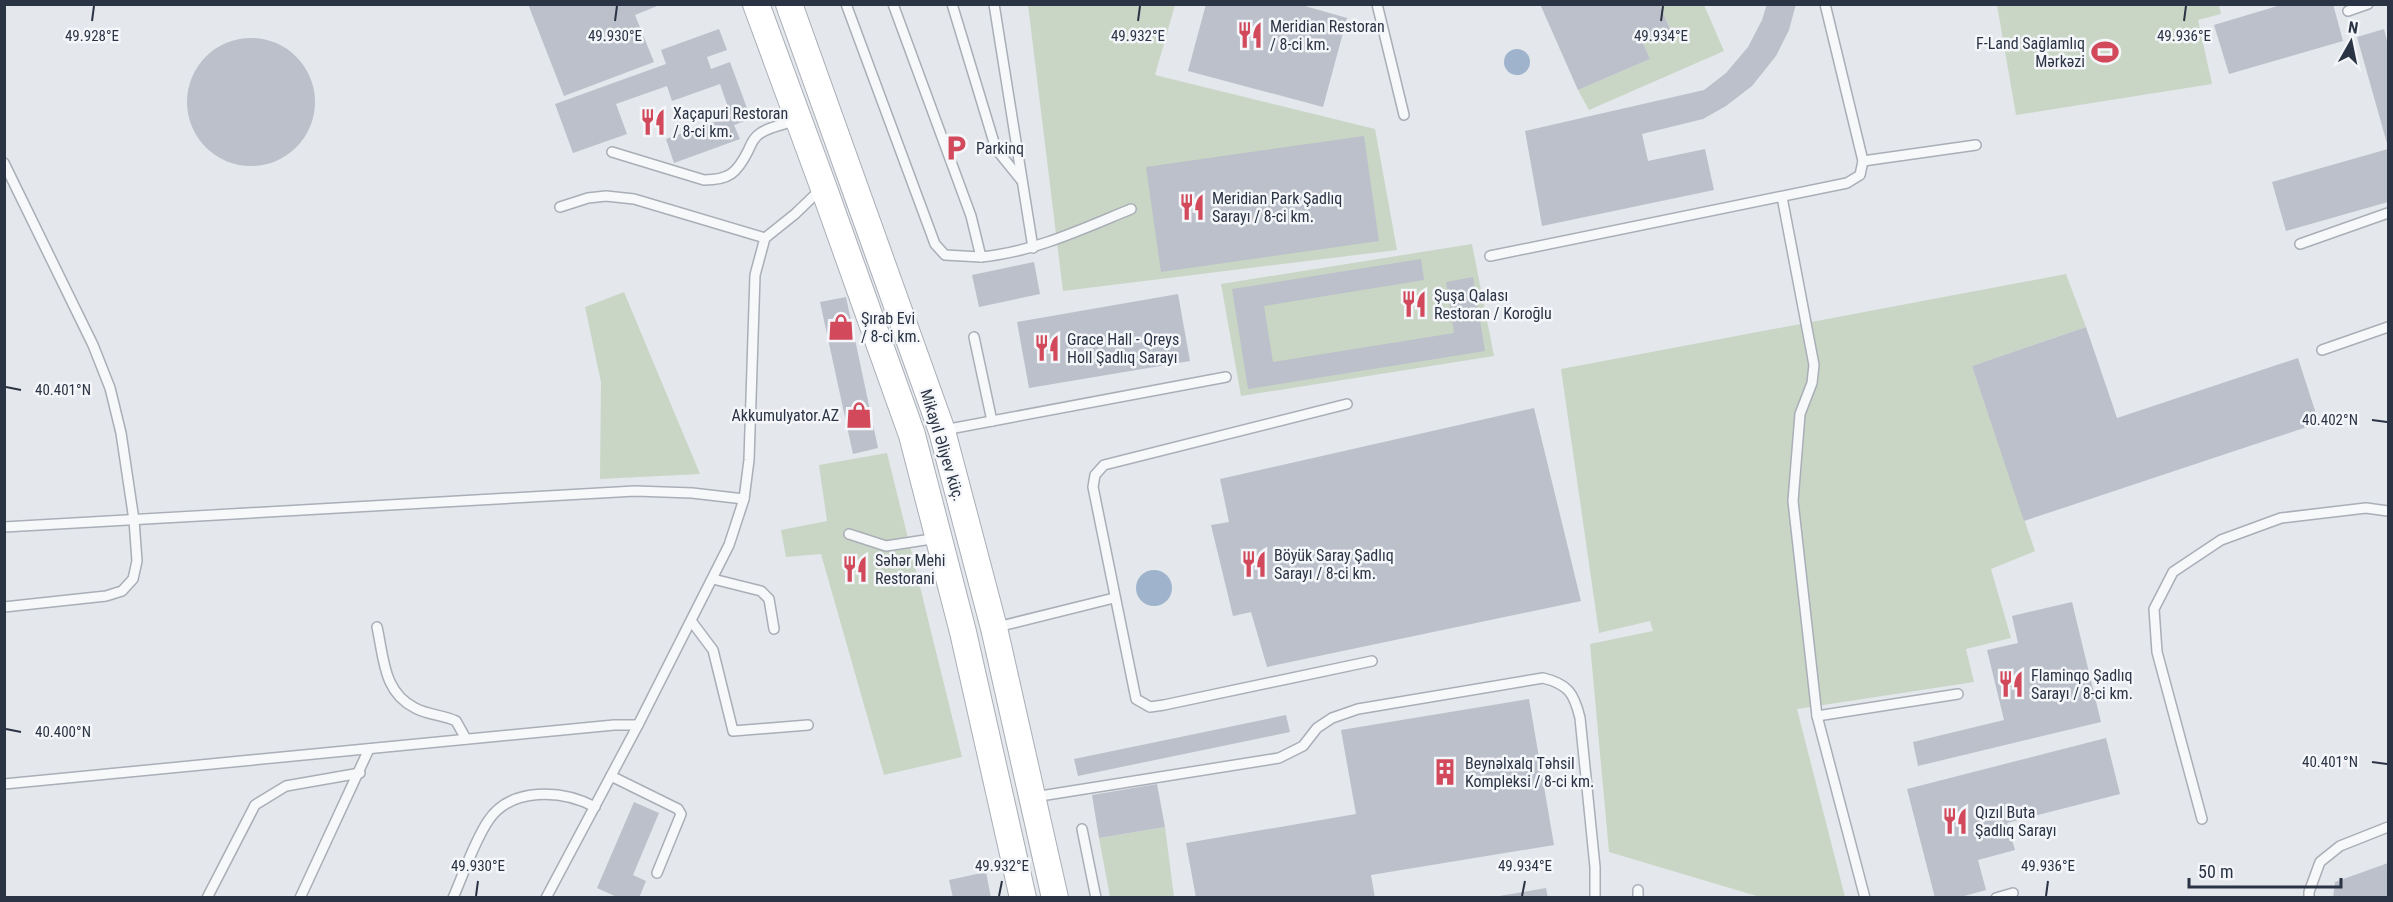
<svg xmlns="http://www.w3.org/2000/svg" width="2393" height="902" font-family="'Roboto Condensed',sans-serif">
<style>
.green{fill:#c9d6c5}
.water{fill:#9fb4cc}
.building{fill:#bbc0ca}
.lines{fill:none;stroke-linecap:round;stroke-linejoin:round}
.service-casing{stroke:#a9aeb7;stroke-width:12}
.secondary-casing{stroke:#a9aeb7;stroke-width:28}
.service{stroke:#f7f8fa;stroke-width:9}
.secondary{stroke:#fff;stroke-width:26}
.ticks{fill:none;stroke:#2b3445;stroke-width:2}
.labels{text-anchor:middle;stroke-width:5;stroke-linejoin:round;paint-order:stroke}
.poi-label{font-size:16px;fill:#2b3445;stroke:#f4f6f9;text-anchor:start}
.street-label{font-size:16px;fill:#2b3445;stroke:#f4f6f9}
.ticks-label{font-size:15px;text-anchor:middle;fill:#2b3445;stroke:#f4f6f9;stroke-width:5;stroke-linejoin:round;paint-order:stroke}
</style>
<rect width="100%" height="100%" fill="#e4e7ec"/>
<!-- green -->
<g class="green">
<polygon points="1028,5 1175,5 1155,75 1375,129 1397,250 1063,291"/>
<polygon points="1659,5 1704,5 1724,51 1589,110 1578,90 1650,59 1643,43 1671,30"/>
<polygon points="1997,5 2219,5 2221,14 2198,20 2212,84 2016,115"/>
<polygon points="1472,244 1494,356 1241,396 1221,284"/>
<polygon points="2066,274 2086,327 1972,366 2035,551 1991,569 2011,638 1966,649 1974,682 1797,709 1845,897 1760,897 1609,852 1590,644 1653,631 1650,621 1599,633 1561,369"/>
<polygon points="624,292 700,474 600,479 601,382 585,307"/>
<polygon points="887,453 962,757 884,775 821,554 786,557 781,530 827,521 819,465"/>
<polygon points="1165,827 1174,897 1110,897 1099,838"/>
</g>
<!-- water -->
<g class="water">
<circle cx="1517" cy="62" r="13"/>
<circle cx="1154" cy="588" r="18"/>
</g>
<!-- building -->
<g class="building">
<polygon points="528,4 662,4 635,15 654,62 564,96"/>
<polygon points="1206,4 1298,4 1347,18 1323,107 1188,71"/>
<polygon points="1540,4 1659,4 1671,31 1643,43 1650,59 1578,90"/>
<polygon points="1767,4 1796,4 1789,30 1776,56 1752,86 1726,106 1703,119 1642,134 1648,161 1705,149 1714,190 1542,226 1525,131 1704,90 1726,73 1748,47 1762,20"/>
<polygon points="2284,4 2333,4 2343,41 2229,74 2214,25"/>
<polygon points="719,29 727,50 707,57 711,69 730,62 751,119 734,125 740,139 674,163 666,139 731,116 720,84 672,101 667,86 616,104 627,134 573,153 555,104 666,64 661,50"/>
<polygon points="2384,29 2388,45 2388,147 2357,37"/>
<circle cx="251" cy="102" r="64"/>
<polygon points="1364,136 1379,241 1161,272 1146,167"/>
<polygon points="2388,149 2388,202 2286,231 2272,182"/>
<polygon points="1421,259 1424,280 1264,306 1273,362 1454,333 1446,282 1473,277 1485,351 1248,389 1232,289"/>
<polygon points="1034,262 1040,294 979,307 972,275"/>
<polygon points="1178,294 1190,361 1029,388 1017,322"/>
<polygon points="846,297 878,448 853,454 820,302"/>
<polygon points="2086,327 2117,418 2298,358 2319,423 2024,521 1972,366"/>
<polygon points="1534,408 1581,601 1267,667 1251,612 1233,616 1211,525 1229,522 1220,479"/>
<polygon points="2072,602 2101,722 1918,766 1913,742 2004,720 1987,650 2018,643 2012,616"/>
<polygon points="1529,699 1554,845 1371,875 1375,898 1196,898 1186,843 1356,814 1341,730"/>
<polygon points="1286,715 1290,732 1078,776 1074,759"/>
<polygon points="2106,738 2120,794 2007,823 2015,850 1978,860 1986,890 1957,898 1935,898 1907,789"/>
<polygon points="1157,784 1165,827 1099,838 1092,795"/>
<polygon points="634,802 659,813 633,875 646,881 639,898 619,898 597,888"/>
<polygon points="2388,863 2388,898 2333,898 2335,882"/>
<polygon points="986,872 991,898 953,898 949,880"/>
<polygon points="1546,888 1548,898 1499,898 1499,896"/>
</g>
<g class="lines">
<defs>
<g id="service">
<polyline points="846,4 935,244 945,255 981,257"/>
<path d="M893,4L971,216L981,257C1034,252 1082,229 1131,209"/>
<polyline points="952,4 996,149 1022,181"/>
<polyline points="994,4 1033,248"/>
<polyline points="1377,4 1404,115"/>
<polyline points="2348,11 2368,4"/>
<path d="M612,152L704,180C729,180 737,173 748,151C751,145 752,140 758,135C767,127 786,124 798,120"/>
<polyline points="1863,161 1976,145"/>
<polyline points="4,163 93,345 110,388 121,433 134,520 137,561 133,579 122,591 106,596 4,607"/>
<polyline points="1782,197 1814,365 1812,383 1800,414 1793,501 1817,716 1865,898"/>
<polyline points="560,207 588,198 606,196 634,199 765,238"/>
<polyline points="2300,244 2388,213"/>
<polyline points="1490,256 1847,183 1860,175 1863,161 1825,4"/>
<polyline points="974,337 992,421"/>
<polyline points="2322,350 2388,327"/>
<polyline points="1347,404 1104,465 1095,475 1093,487 1136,699 1150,707 1164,705 1372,661"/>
<polyline points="944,430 1226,377"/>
<polyline points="4,527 635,491 692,493 744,499"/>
<polyline points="849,534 886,546 938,538"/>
<polyline points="713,579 761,591 769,599 774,629"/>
<polyline points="692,622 713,650 733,731 808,725"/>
<path d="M377,627C384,658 383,692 415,708C428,715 443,715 456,721L466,739"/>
<polyline points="997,627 1114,598"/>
<polyline points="1817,716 1958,694"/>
<polyline points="611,776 678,809 681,814 657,873"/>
<polyline points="4,784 614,725 638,725"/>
<path d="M1034,797L1279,758L1303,746L1317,728L1332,718L1358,709L1543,678C1568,684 1574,693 1580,718L1595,867V898"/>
<polyline points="2202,819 2157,652 2154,609 2173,572 2221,540 2281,518 2366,508 2388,511"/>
<polyline points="1082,829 1096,898"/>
<polyline points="207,898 255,805 286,786 360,773"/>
<polyline points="300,898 369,749"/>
<path d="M453,898C464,873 473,844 488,821C511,786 563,790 595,807"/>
<polyline points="546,898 638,725 729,545 744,499 749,460 755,275 765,238 795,214 822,188"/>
<polyline points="1638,898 1638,890"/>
<polyline points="1996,898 2013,893"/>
<polyline points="2309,898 2309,892 2320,862 2340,846 2388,827"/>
</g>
<g id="secondary">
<polyline points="756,4 823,186 912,435 963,632 1023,898"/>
<polyline points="789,4 942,431 994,628 1055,898"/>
</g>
</defs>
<!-- service casing -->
<use href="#service" class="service-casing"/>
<!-- secondary casing -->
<use href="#secondary" class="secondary-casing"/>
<!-- service -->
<use href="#service" class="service"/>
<!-- secondary -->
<use href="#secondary" class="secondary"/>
</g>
<!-- ticks -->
<path class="ticks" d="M92,21L94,6M615,21L617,6M1138,21L1140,6M1661,21L1663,6M2184,21L2186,6M6,387L21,390M2372,420L2387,422M6,729L21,732M2372,762L2387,764M476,896L478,881M999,896L1002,881M1522,896L1525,881M2046,896L2048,881"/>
<!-- icons -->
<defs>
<symbol id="restaurant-bare" viewBox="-9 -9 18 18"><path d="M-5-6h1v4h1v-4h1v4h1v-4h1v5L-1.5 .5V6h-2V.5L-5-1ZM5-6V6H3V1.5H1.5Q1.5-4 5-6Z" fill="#d1495b" stroke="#f4f6f9" stroke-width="2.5" paint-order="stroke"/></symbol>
<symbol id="stadium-bare" viewBox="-9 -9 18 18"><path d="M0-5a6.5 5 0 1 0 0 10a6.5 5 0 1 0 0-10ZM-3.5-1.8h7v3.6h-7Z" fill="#d1495b" stroke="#f4f6f9" stroke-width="2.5" paint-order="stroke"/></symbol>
<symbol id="parking-bare" viewBox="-9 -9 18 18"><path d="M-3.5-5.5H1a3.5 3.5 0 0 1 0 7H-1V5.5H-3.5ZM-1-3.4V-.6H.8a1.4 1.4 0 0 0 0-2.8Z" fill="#d1495b" stroke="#f4f6f9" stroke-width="2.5" paint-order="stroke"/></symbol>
<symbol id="shop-bare" viewBox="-9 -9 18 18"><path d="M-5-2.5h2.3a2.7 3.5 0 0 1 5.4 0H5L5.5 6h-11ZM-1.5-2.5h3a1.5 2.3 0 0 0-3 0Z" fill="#d1495b" stroke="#f4f6f9" stroke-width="2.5" paint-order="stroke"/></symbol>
<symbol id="building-bare" viewBox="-9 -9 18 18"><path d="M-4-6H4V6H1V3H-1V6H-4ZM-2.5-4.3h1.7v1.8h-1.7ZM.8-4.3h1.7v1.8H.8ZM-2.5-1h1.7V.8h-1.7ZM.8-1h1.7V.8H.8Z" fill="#d1495b" stroke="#f4f6f9" stroke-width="2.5" paint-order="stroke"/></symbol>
</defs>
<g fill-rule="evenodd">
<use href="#restaurant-bare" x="1231" y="16" width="38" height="38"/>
<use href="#stadium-bare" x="2086" y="33" width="38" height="38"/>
<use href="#restaurant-bare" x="634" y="103" width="38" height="38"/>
<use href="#parking-bare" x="937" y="129" width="38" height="38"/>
<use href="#restaurant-bare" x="1173" y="188" width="38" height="38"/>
<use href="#restaurant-bare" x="1395" y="285" width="38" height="38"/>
<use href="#shop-bare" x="822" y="308" width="38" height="38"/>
<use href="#restaurant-bare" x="1028" y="329" width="38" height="38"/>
<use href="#shop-bare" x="840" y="396" width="38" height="38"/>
<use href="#restaurant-bare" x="1235" y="545" width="38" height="38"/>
<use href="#restaurant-bare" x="836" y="550" width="38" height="38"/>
<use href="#restaurant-bare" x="1992" y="665" width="38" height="38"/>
<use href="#building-bare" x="1426" y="753" width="38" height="38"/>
<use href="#restaurant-bare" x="1936" y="802" width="38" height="38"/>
</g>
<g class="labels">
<!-- poi labels -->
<g class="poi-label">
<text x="1270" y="32">Meridian Restoran<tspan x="1270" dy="18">/ 8-ci km.</tspan></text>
<text x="2085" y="49" text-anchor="end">F-Land Sağlamlıq<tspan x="2085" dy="18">Mərkəzi</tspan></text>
<text x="673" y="119">Xaçapuri Restoran<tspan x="673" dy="18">/ 8-ci km.</tspan></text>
<text x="976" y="154">Parkinq</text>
<text x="1212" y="204">Meridian Park Şadlıq<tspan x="1212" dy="18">Sarayı / 8-ci km.</tspan></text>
<text x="1434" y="301">Şuşa Qalası<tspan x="1434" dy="18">Restoran / Koroğlu</tspan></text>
<text x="861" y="324">Şırab Evi<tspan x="861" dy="18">/ 8-ci km.</tspan></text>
<text x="1067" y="345">Grace Hall - Qreys<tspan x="1067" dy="18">Holl Şadlıq Sarayı</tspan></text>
<text x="839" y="421" text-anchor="end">Akkumulyator.AZ</text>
<text x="1274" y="561">Böyük Saray Şadlıq<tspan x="1274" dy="18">Sarayı / 8-ci km.</tspan></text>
<text x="875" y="566">Səhər Mehi<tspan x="875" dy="18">Restorani</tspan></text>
<text x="2031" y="681">Flaminqo Şadlıq<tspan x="2031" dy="18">Sarayı / 8-ci km.</tspan></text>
<text x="1465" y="769">Beynəlxalq Təhsil<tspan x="1465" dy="18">Kompleksi / 8-ci km.</tspan></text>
<text x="1975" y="818">Qızıl Buta<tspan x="1975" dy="18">Şadlıq Sarayı</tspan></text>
</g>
<!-- street labels -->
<g class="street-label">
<text transform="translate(943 445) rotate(73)" y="6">Mikayıl Əliyev küç.</text>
</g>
</g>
<g class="ticks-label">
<text x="615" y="41">49.930°E</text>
<text x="1138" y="41">49.932°E</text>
<text x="1661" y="41">49.934°E</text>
<text x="2184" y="41">49.936°E</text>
<text x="92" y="41">49.928°E</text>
<text x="63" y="395">40.401°N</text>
<text x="2330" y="425">40.402°N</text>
<text x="63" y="737">40.400°N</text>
<text x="2330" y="767">40.401°N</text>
<text x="478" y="871">49.930°E</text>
<text x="1002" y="871">49.932°E</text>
<text x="1525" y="871">49.934°E</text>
<text x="2048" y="871">49.936°E</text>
</g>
<!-- border -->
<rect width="2393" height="902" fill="none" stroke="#2b3445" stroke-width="12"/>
<!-- north arrow -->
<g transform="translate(2351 42) rotate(9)" stroke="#f4f6f9" stroke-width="4.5" paint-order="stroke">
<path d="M0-4.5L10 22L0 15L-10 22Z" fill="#2b3445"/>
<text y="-9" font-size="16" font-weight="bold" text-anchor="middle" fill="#2b3445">N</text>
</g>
<!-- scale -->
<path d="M2189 878v9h152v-9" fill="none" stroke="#2b3445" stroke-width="3"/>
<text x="2198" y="878" font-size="18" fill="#2b3445" stroke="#f4f6f9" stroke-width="4.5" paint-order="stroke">50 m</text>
</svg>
